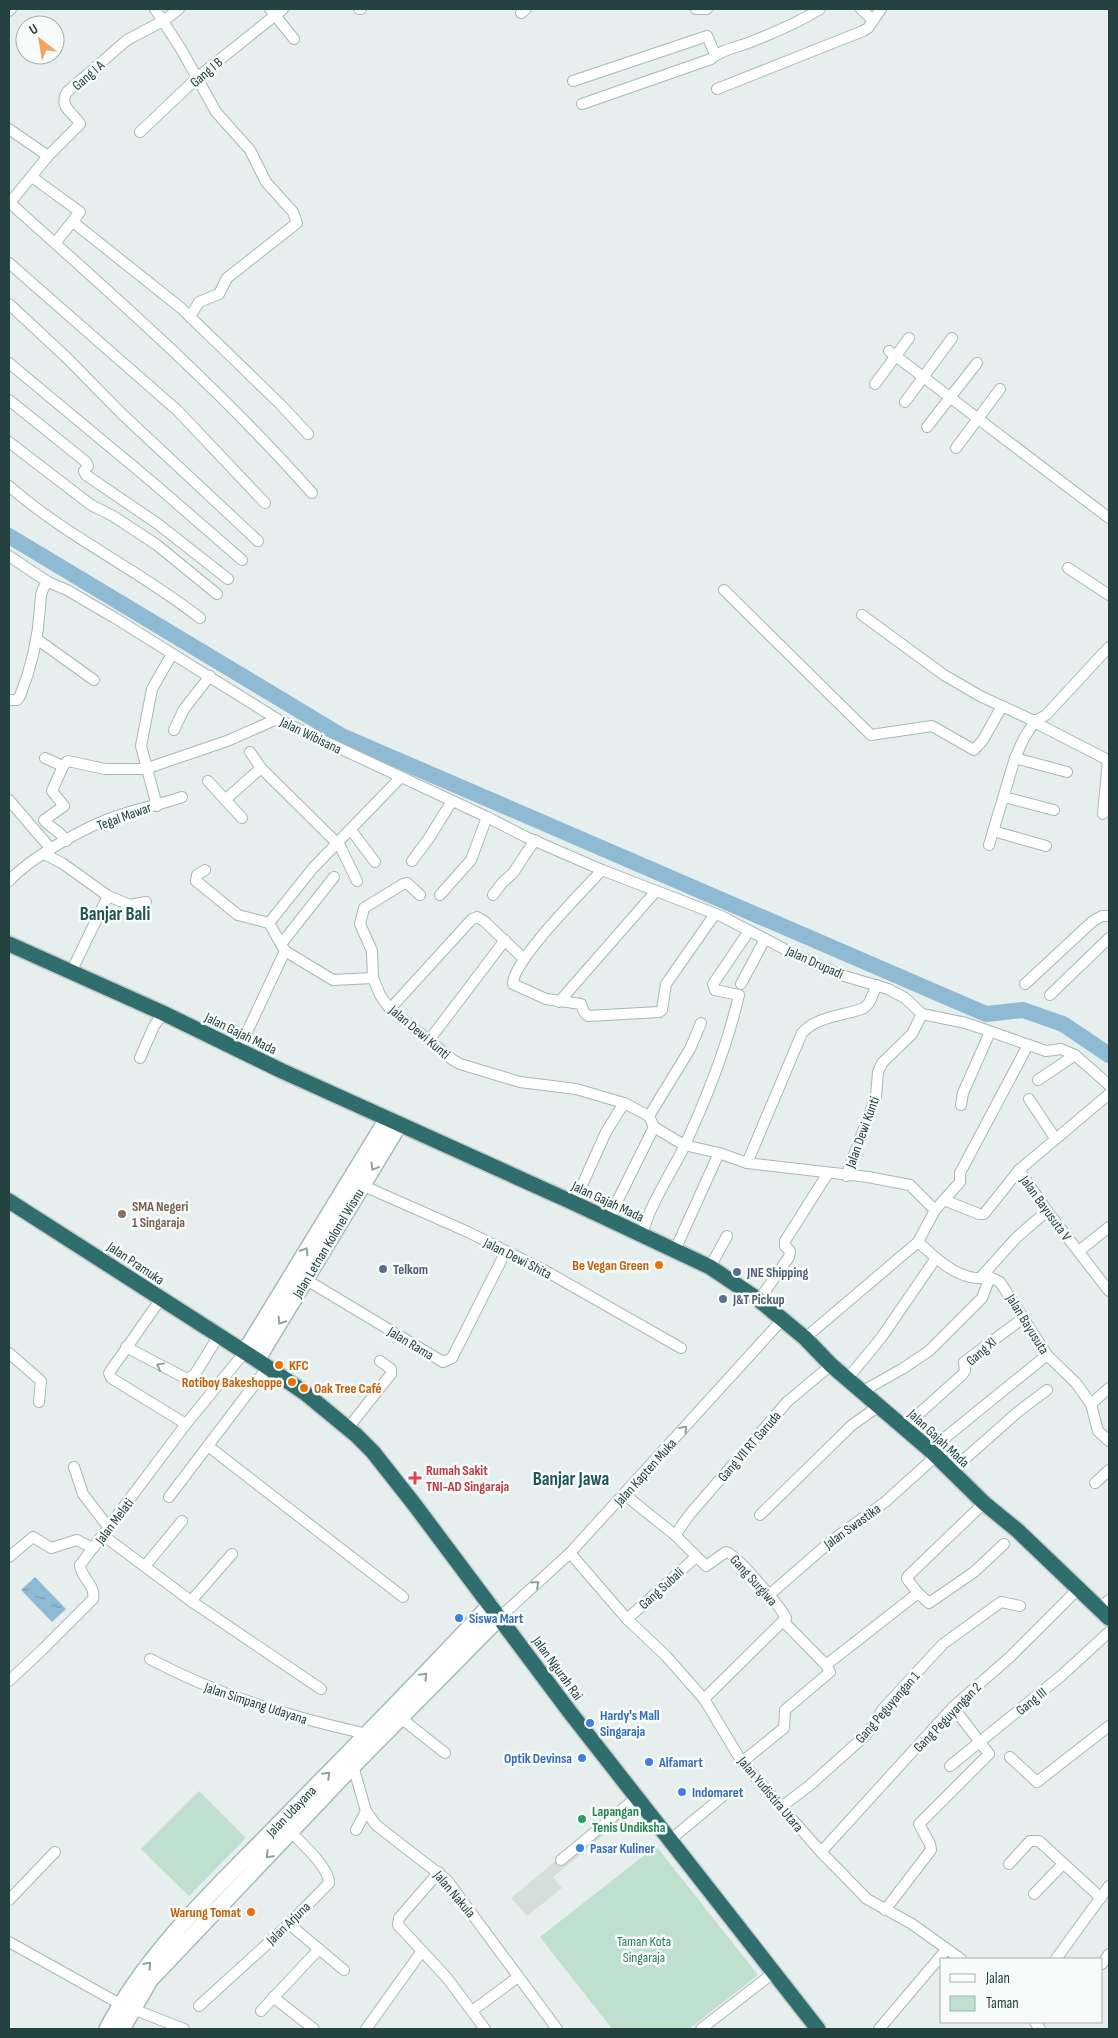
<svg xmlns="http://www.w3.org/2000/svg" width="1118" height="2038" font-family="'Sofia Sans Condensed',sans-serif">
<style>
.built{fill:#d4dfdc}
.green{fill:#bfe0cf}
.water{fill:url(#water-ripples)}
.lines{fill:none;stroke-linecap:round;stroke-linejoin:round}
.river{stroke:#8ebad3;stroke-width:16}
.street-casing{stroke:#a8b8b6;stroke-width:12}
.secondary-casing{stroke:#a4bbb8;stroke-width:18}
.highway-casing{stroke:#c2caca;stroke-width:18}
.street{stroke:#fff;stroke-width:10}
.secondary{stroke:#fff;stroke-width:15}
.highway{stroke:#306e6e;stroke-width:15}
.oneway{stroke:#92a0a0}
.education-dot{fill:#8d6e63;stroke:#f7fbfa;stroke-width:2}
.food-dot{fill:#e8710a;stroke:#f7fbfa;stroke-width:2}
.service-dot{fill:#5c6f8a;stroke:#f7fbfa;stroke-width:2}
.health-dot{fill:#e0444e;stroke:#f7fbfa;stroke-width:2}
.shop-dot{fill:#3f7fe0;stroke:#f7fbfa;stroke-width:2}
.leisure-dot{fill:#2e9e5b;stroke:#f7fbfa;stroke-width:2}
.labels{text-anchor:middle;stroke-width:5;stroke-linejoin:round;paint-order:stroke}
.street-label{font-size:14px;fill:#244240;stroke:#f7fbfa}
.education-label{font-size:14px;font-weight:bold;fill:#785e54;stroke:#f7fbfa;text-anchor:start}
.food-label{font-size:14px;font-weight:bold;fill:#c56008;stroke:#f7fbfa;text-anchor:end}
.service-label{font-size:14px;font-weight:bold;fill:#4e5e75;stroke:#f7fbfa;text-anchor:start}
.health-label{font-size:14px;font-weight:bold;fill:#be3a42;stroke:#f7fbfa;text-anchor:start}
.shop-label{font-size:14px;font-weight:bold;fill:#366cbe;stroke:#f7fbfa;text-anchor:start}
.leisure-label{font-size:14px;font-weight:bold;fill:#27864d;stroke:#f7fbfa;text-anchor:start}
.park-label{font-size:14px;fill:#2e795b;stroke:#f7fbfa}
.district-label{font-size:19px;font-weight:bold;fill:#1f5453;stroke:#f7fbfa}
</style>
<defs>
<pattern id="water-ripples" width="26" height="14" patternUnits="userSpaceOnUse" patternTransform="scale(1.25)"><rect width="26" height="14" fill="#8ebad3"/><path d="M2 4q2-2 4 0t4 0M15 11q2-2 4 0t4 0" fill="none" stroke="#7499ad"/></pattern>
</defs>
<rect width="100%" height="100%" fill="#e6efed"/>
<!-- built -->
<polygon class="built" points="617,1810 624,1818 553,1877 562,1888 527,1916 511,1898"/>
<!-- green -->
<g class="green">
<polygon points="199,1791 246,1838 189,1896 141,1849"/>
<polygon points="656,1846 758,1975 689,2029 612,2029 540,1937"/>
</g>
<!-- water -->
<polygon class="water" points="35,1577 66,1609 52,1622 21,1590"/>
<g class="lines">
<!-- river -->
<polyline class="river" points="9,536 342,736 986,1014 1023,1010 1063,1024 1109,1055"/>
<defs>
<g id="street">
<polyline points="155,9 181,49 216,112 250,150 266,182 293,212 297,223 227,278 219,294 199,302 190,317"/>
<polyline points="270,9 294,39"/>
<polyline points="359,9 361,9"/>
<polyline points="696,9 707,9"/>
<polyline points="861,9 873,20"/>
<polyline points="9,11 11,9"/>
<polyline points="521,13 526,9"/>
<polyline points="573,81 707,36 715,54"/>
<polyline points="717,89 863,31 868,28 881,9"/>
<path d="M582,104L711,59C721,49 740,47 753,41C776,32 799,22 820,9"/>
<polyline points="9,129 48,156"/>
<polyline points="140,132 198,77 283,9"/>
<polyline points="32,177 80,212 55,243"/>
<path d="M10,203C114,296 219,388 312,493"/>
<path d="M9,204L48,156L80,124C74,113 58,107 67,92L127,40L163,21L179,9"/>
<polyline points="73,222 181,308 280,404 308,434"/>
<polyline points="9,263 178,411 265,503"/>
<polyline points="9,304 67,358 121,413 258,541"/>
<polyline points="889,351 1109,518"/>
<polyline points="9,363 151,481 242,560"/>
<polyline points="875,384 909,338"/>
<polyline points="9,400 86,462 88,466 84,471 86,475 158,524 228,579"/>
<polyline points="905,402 952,338"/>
<polyline points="927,427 977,363"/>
<polyline points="9,442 91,505 113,516 157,545 217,594"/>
<polyline points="956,448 1000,389"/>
<path d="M9,486C67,537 139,570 200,618"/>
<path d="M9,556L48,582L67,590L115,618L277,719L487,817L526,837L602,870C585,889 512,961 513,984L546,999L581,1004L584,1012L588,1016L659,1012L662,1010L666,984L715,914"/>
<polyline points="1068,568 1109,595"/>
<polyline points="724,590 871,735 932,726 974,750 983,740 1002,706"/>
<polyline points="862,615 944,675 980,696 1032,720 1037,720 1046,715 1109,647"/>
<polyline points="38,640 94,680"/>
<path d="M9,700H17L20,696C32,666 38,640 40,608C41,597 40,590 48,582"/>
<polyline points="1034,722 1108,760 1103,814"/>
<polyline points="174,730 184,709 210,676"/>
<polyline points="250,752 261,768 340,846 357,881"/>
<polyline points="45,758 63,766 68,761 105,769 145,769 227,741 277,719"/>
<polyline points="1015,758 1067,772"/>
<path d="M63,766L52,791L64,806L44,820C51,829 61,831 66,841"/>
<polyline points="208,781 242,818"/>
<polyline points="1004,797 1054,810"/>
<polyline points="9,800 51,849"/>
<polyline points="225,800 261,768"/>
<polyline points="157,806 141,746 152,689 172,654"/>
<polyline points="351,830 375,862"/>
<polyline points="993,831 1046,846"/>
<polyline points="989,845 1015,758 1024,738 1035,721"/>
<polyline points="44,854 62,863 108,896 130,905 146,902"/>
<polyline points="412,861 429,838 452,801"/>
<polyline points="205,870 197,875 196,881 238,915 269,923"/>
<polyline points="602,870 721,916 798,956 841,975 888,989 905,998 922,1014 966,1023 1046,1051 1061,1049 1075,1055 1109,1085"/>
<path d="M9,881C31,857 88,825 120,815C141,808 162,804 182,797"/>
<polyline points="420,895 407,883 403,884 364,908 360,924 372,951 373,978 380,995 390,1009 453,1060 460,1064 520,1082 576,1089 624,1103 649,1116 654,1127 684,1145 719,1153 747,1163 868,1177 910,1185 935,1210"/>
<polyline points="440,895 471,860 487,817"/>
<polyline points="493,895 502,883 513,873 535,840"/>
<polyline points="269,923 313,868 401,777"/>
<polyline points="282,943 334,877"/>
<polyline points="285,951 333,980 373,978"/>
<polyline points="71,972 108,896"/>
<polyline points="741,984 765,939"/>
<polyline points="1025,984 1093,921 1102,916 1109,916"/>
<polyline points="1050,995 1109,938"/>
<polyline points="559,1002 656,891"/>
<polyline points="390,1009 472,919 477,917 484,921 523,958"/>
<polyline points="430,1039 505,940"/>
<polyline points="239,1049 285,951 269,923"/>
<polyline points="140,1058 154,1026 163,1013"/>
<polyline points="1038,1080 1075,1055"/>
<polyline points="1029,1099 1055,1138"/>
<polyline points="961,1105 963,1093 990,1032"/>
<polyline points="649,1116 690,1049 701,1023"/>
<path d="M747,1163L802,1033C817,1016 844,1016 864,1008L869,1003L877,985"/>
<polyline points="1019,1170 1047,1211 1109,1291"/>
<polyline points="846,1176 876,1097 878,1072 882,1063 912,1034 922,1014"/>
<polyline points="357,1183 468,1232 544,1270 681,1348"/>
<polyline points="944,1200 979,1214 984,1214 1019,1170 1109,1094"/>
<polyline points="574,1203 606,1132 624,1103"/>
<polyline points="608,1220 654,1127"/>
<path d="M642,1235C650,1204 669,1177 683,1149C706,1100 727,1047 739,995L715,990L713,984L749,931"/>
<path d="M918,1242C934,1256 949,1272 970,1277C982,1280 988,1275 1000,1282L1047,1355L1076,1383L1091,1404L1098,1431L1109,1441"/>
<polyline points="675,1250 719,1153"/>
<polyline points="1079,1251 1109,1227"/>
<polyline points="710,1267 727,1236"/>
<polyline points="300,1276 443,1362 452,1358 506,1251"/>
<polyline points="981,1277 1016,1238 1047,1211"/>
<polyline points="160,1300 109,1373 111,1378 186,1424"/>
<polyline points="759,1300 789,1257 790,1251 785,1246 785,1241 828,1173"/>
<polyline points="805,1338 918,1242 935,1210 960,1182 960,1173 1028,1045"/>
<polyline points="126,1347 187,1379 195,1374 218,1337"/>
<polyline points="9,1353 41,1381 39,1402"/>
<polyline points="848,1378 881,1338 936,1258"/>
<polyline points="863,1391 902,1369 929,1351 982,1298 990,1277"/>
<polyline points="1091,1404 1109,1388"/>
<polyline points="904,1427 962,1375 965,1371 964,1362 1022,1319"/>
<polyline points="348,1428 391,1374 391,1369 380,1361"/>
<polyline points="208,1446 403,1597"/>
<polyline points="930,1450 1047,1355"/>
<polyline points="74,1467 83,1494 109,1528"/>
<polyline points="951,1471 1019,1411 1047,1390"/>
<polyline points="1095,1483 1109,1470"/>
<path d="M625,1495L675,1535L706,1566L726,1552C735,1552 781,1608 786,1618L704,1699"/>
<polyline points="169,1497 267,1368"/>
<polyline points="760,1515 852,1425 879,1406"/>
<polyline points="675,1535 690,1514 787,1402 831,1365"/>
<polyline points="104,1536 191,1601 321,1689"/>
<polyline points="570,1553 627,1619 666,1656 704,1699 742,1762 821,1852 867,1899 912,1924 961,1959"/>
<polyline points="9,1557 33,1537 51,1548 77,1540 93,1548"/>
<polyline points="145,1566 182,1521"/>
<polyline points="918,1593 929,1603 974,1572 1004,1544"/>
<polyline points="768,1596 831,1541 885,1502 936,1456"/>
<polyline points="191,1601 232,1554"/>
<polyline points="1100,1608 1109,1600"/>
<polyline points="500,1617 570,1553 782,1320"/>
<polyline points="627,1619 696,1557"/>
<path d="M150,1659C222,1697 288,1716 367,1734"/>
<polyline points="826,1665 918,1593 907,1579 908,1576 984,1503"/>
<path d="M9,1681L42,1650L93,1599C96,1585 81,1578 80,1565L186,1424L244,1353"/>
<polyline points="397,1715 445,1753"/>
<polyline points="1010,1757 1037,1782 1109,1726"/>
<polyline points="742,1762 784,1728 785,1710 830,1672 826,1665 783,1621"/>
<polyline points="353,1766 366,1811 376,1825 447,1880 557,2029"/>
<polyline points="950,1766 1061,1676 1109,1632"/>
<polyline points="781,1807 809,1786 866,1735 883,1709 943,1644 1001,1602 1020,1606"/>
<polyline points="356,1830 366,1811"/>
<polyline points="670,1840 723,1796"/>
<polyline points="821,1852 953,1707 1010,1657 1078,1589"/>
<polyline points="561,1860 637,1797"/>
<polyline points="1009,1864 1030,1841 1039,1841 1101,1898"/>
<polyline points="439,1872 399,1918 398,1925 447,1978 485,2029"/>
<polyline points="1034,1894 1063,1864"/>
<polyline points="9,1900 55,1852"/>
<polyline points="885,1910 931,1850 930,1844 919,1824 989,1754 953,1707"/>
<polyline points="289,1924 344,1970"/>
<polyline points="9,1942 120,2004 184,2029"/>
<polyline points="1056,1959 1109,1886"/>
<polyline points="1102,1964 1109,1954"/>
<polyline points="273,1997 314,2029"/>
<path d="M199,2006L289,1924L329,1883C329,1867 302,1844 291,1832"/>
<polyline points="261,2011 319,1949"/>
<polyline points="472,2011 518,1977"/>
<polyline points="1035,2022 1040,2029"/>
<polyline points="366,2029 422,1951"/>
<polyline points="701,2029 773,1973"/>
<polyline points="879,2029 946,1950"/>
</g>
<g id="secondary">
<polyline points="244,1353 387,1119"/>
<polyline points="257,1360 399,1125"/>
<path d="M107,2029C145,1956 206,1898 263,1840C339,1762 416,1685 490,1605"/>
<polyline points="122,2029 150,1980 353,1766 500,1617"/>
</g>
<g id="highway">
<polyline points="9,944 163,1013 282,1071 574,1203 710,1267 759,1300 805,1338 831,1365 930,1450 984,1503 1017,1530 1109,1618"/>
<polyline points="9,1201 257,1360 305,1393 356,1435 373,1452 414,1504 569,1711 818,2029"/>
</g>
</defs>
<!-- street casing -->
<use href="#street" class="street-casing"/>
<!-- secondary casing -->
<use href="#secondary" class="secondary-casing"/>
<!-- highway casing -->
<use href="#highway" class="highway-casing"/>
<!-- street -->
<use href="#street" class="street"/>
<!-- secondary -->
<use href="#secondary" class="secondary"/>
<!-- highway -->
<use href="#highway" class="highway"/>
</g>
<!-- one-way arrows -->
<defs><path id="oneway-chevron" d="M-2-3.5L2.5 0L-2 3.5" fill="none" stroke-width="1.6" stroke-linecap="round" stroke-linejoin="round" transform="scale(1.25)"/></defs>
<g class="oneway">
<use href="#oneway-chevron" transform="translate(374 1167) rotate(121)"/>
<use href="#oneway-chevron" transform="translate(305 1251) rotate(-58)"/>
<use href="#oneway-chevron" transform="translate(281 1321) rotate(122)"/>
<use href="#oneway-chevron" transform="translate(160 1366) rotate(-151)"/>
<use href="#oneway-chevron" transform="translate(684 1429) rotate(-48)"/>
<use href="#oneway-chevron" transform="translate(536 1584) rotate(-42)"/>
<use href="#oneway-chevron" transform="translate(424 1676) rotate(-47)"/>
<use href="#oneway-chevron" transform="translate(327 1775) rotate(-45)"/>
<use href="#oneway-chevron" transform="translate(269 1855) rotate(134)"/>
<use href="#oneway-chevron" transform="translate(148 1965) rotate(-49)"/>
</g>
<!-- markers -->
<circle class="education-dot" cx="122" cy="1214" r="5"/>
<g class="food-dot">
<circle cx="659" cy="1265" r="5"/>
<circle cx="279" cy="1365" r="5"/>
<circle cx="292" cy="1382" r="5"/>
<circle cx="304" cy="1388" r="5"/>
<circle cx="251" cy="1912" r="5"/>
</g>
<g class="service-dot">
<circle cx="383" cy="1269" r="5"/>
<circle cx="737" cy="1272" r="5"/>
<circle cx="723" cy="1299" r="5"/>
</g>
<path class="health-dot" d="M412.5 1470.5h5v5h5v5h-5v5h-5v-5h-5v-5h5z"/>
<g class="shop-dot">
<circle cx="459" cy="1618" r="5"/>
<circle cx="590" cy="1723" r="5"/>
<circle cx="582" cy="1758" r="5"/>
<circle cx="649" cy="1762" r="5"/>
<circle cx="682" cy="1792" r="5"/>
<circle cx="580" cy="1848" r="5"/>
</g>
<circle class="leisure-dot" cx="582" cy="1819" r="5"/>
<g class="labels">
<!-- street labels -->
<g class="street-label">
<text transform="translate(206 72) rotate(-40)" y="5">Gang I B</text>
<text transform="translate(88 75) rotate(-41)" y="5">Gang I A</text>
<text transform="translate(311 735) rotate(26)" y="5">Jalan Wibisana</text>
<text transform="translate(124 816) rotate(-20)" y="5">Tegal Mawar</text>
<text transform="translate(815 962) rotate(24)" y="5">Jalan Drupadi</text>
<text transform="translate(420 1032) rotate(40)" y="5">Jalan Dewi Kunti</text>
<text transform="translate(241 1033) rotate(26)" y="5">Jalan Gajah Mada</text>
<text transform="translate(862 1132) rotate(-70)" y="5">Jalan Dewi Kunti</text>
<text transform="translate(608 1201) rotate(25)" y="5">Jalan Gajah Mada</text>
<text transform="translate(1046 1208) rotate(54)" y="5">Jalan Bayusuta V</text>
<text transform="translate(328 1243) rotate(-59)" y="5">Jalan Letnan Kolonel Wisnu</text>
<text transform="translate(518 1258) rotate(27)" y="5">Jalan Dewi Shita</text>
<text transform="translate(136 1263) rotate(34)" y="5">Jalan Pramuka</text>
<text transform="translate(1028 1324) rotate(58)" y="5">Jalan Bayusuta</text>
<text transform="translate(411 1343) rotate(31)" y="5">Jalan Rama</text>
<text transform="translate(981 1351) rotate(-41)" y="5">Gang XI</text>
<text transform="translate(939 1438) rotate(43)" y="5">Jalan Gajah Mada</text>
<text transform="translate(749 1446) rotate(-49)" y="5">Gang VII RT Garuda</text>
<text transform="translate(645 1472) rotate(-48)" y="5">Jalan Kapten Muka</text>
<text transform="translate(114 1521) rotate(-53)" y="5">Jalan Melati</text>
<text transform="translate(852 1526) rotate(-36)" y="5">Jalan Swastika</text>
<text transform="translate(754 1580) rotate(48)" y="5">Gang Surgiwa</text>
<text transform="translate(661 1588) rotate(-42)" y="5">Gang Subali</text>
<text transform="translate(558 1668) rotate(54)" y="5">Jalan Ngurah Rai</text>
<text transform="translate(1031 1701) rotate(-39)" y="5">Gang III</text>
<text transform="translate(256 1703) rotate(18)" y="5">Jalan Simpang Udayana</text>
<text transform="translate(887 1707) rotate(-49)" y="5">Gang Peguyangan 1</text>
<text transform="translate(947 1717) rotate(-46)" y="5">Gang Peguyangan 2</text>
<text transform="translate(771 1794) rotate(50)" y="5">Jalan Yudistira Utara</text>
<text transform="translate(291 1811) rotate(-46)" y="5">Jalan Udayana</text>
<text transform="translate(455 1894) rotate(50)" y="5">Jalan Nakula</text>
<text transform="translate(288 1923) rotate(-44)" y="5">Jalan Arjuna</text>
</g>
<!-- education labels -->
<g class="education-label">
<text x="132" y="1211">SMA Negeri<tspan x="132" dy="16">1 Singaraja</tspan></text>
</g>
<!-- food labels -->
<g class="food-label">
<text x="649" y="1270">Be Vegan Green</text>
<text x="289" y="1370" text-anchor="start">KFC</text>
<text x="282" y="1387">Rotiboy Bakeshoppe</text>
<text x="314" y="1393" text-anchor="start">Oak Tree Café</text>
<text x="241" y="1917">Warung Tomat</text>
</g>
<!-- service labels -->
<g class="service-label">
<text x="393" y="1274">Telkom</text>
<text x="747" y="1277">JNE Shipping</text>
<text x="733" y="1304">J&amp;T Pickup</text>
</g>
<!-- health labels -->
<g class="health-label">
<text x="426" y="1475">Rumah Sakit<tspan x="426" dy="16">TNI-AD Singaraja</tspan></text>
</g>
<!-- shop labels -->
<g class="shop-label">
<text x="469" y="1623">Siswa Mart</text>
<text x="600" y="1720">Hardy's Mall<tspan x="600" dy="16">Singaraja</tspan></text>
<text x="572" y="1763" text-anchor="end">Optik Devinsa</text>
<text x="659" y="1767">Alfamart</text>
<text x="692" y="1797">Indomaret</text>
<text x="590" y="1853">Pasar Kuliner</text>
</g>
<!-- leisure labels -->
<g class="leisure-label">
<text x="592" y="1816">Lapangan<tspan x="592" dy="16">Tenis Undiksha</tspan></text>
</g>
<!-- park labels -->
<g class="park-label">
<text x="644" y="1946">Taman Kota<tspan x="644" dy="16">Singaraja</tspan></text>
</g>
<!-- district labels -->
<g class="district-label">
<text x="115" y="920">Banjar Bali</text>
<text x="571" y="1485">Banjar Jawa</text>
</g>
</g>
<!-- border -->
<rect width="1118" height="2038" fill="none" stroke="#244240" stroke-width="20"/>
<!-- legend -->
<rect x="940" y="1958" width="162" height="65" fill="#f7fbfa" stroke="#a3b1b0"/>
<rect x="950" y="1974" width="25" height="8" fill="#ffffff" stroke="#a3b1b0"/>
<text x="986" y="1983" font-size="15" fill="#244240">Jalan</text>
<rect x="950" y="1996" width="25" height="15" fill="#bfe0cf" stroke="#a3b1b0"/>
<text x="986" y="2008" font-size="15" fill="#244240">Taman</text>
<!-- north arrow -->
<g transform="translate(40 40) rotate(329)"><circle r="24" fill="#f7fbfa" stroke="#a3b1b0"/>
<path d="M0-4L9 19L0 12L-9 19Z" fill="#f2a460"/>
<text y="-8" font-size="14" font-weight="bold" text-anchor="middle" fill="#244240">U</text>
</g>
</svg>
